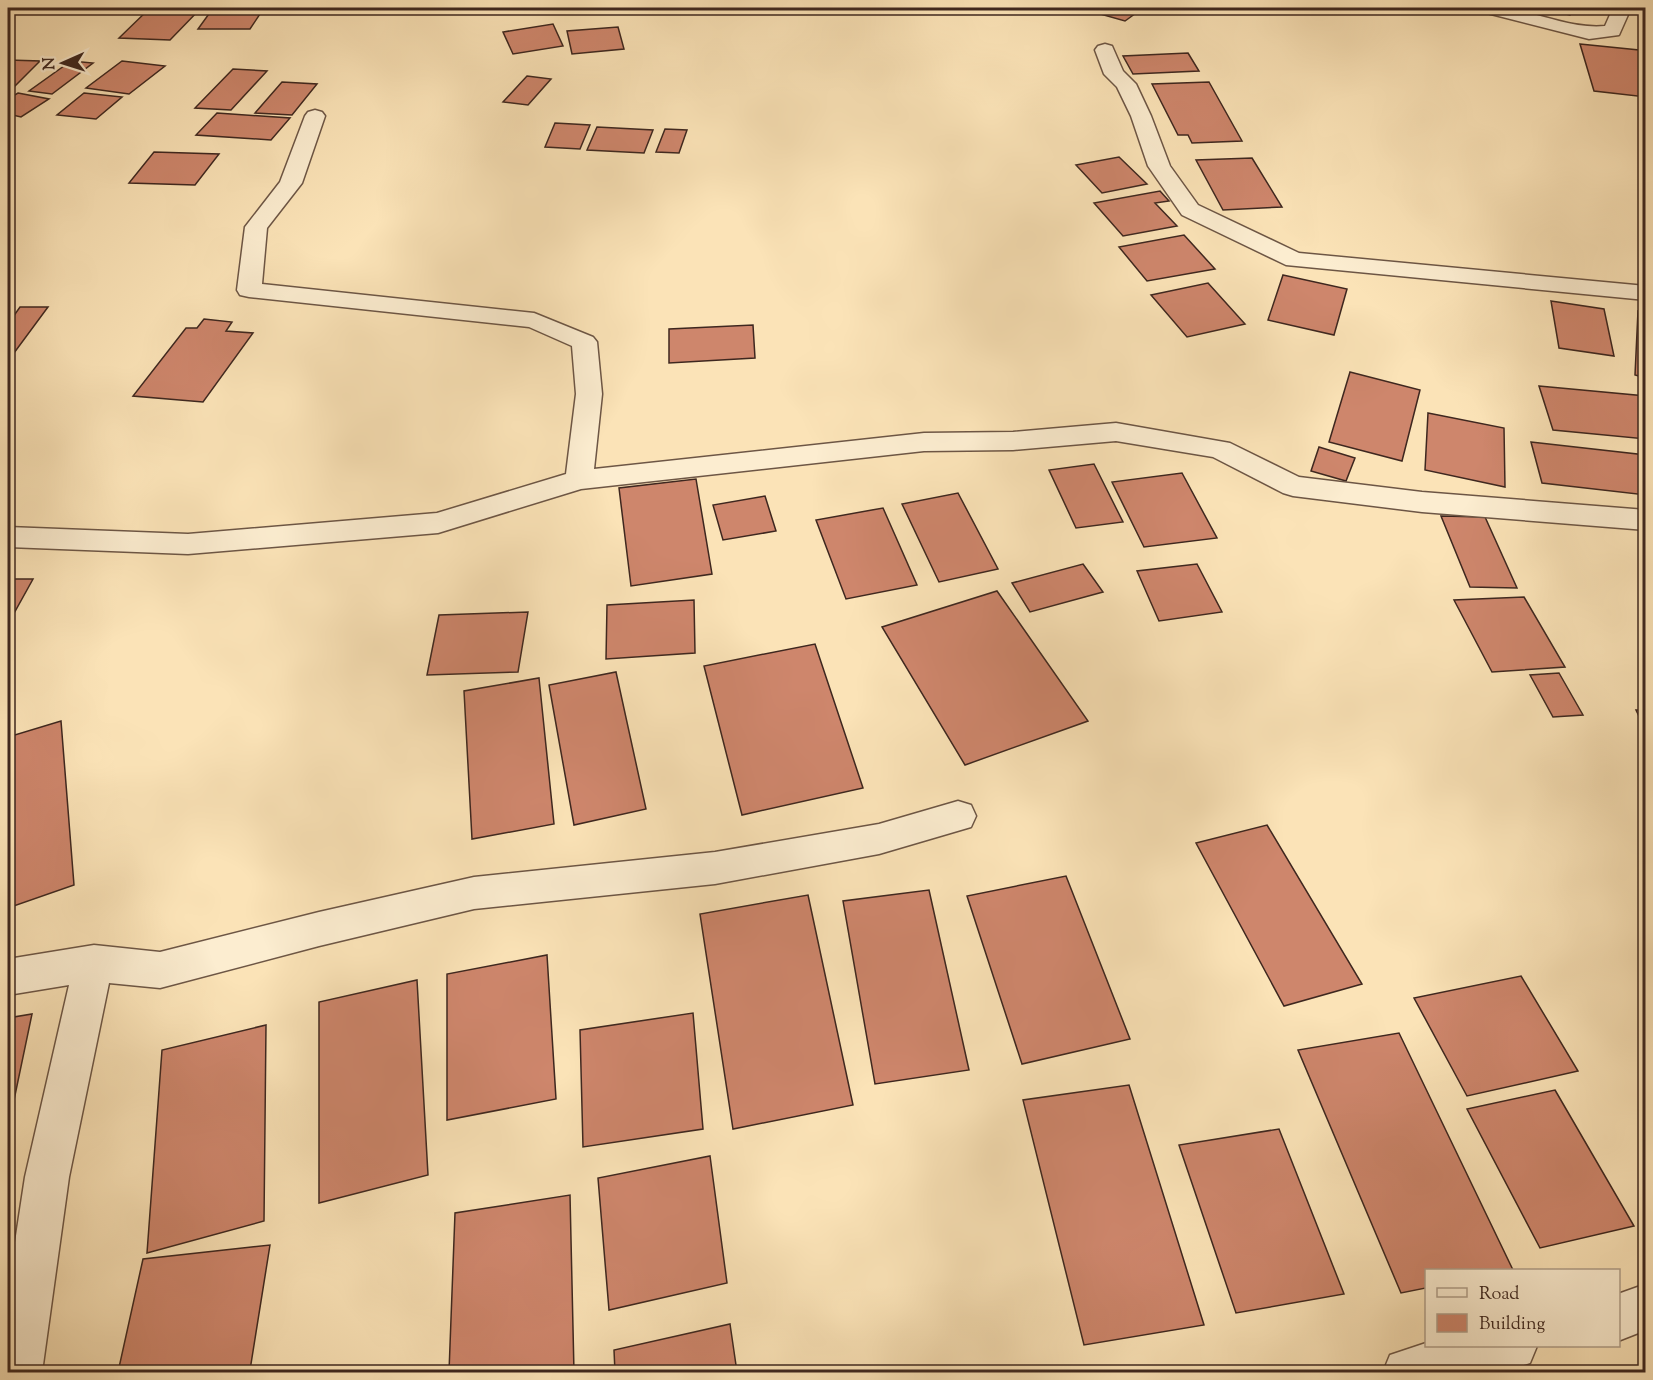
<svg xmlns="http://www.w3.org/2000/svg" width="1653" height="1380" font-family="'Sorts Mill Goudy',serif">
<style>
.building{fill:#ce866c;stroke:#3e271f;stroke-width:1.5}
.lines{fill:none;stroke-linecap:round;stroke-linejoin:round}
.minor-casing{stroke:#6d5645;stroke-width:3}
.minor{fill:#fcedd0;fill-rule:evenodd}
</style>
<rect width="100%" height="100%" fill="#fbe3b7"/>
<filter id="stains"><feTurbulence type="fractalNoise" baseFrequency=".00333" numOctaves="4"/><feColorMatrix values="0 0 0 0 .2 0 0 0 0 .09 0 0 0 0 .02 0 0 0 .5 -.17"/></filter>
<radialGradient id="worn" r=".72"><stop offset=".6" stop-color="#630" stop-opacity="0"/><stop offset="1" stop-color="#630" stop-opacity=".3"/></radialGradient>
<!-- building -->
<g class="building">
<polygon points="150,8 201,8 170,40 119,38"/>
<polygon points="333,8 376,8 375,10 332,10"/>
<polygon points="1079,8 1143,8 1125,21"/>
<polygon points="1537,8 1574,8 1570,15"/>
<polygon points="211,11 262,11 250,29 198,29"/>
<polygon points="553,24 563,46 513,54 503,32"/>
<polygon points="618,27 624,49 572,54 567,31"/>
<polygon points="1580,44 1639,50 1646,70 1646,97 1594,91"/>
<polygon points="1188,53 1199,71 1133,74 1123,56"/>
<polygon points="8,60 40,61 15,86 8,86"/>
<polygon points="71,61 93,63 52,94 29,91"/>
<polygon points="122,61 165,66 129,94 86,88"/>
<polygon points="233,69 267,71 231,110 195,108"/>
<polygon points="527,76 551,79 528,105 503,102"/>
<polygon points="282,82 317,84 292,115 255,113"/>
<polygon points="1209,82 1242,141 1192,143 1188,135 1178,135 1152,84"/>
<polygon points="18,93 49,99 21,117 8,114 8,99"/>
<polygon points="84,93 122,97 96,119 57,115"/>
<polygon points="217,113 290,118 271,140 196,135"/>
<polygon points="555,123 590,125 580,149 545,147"/>
<polygon points="597,127 653,130 644,153 587,150"/>
<polygon points="665,129 687,130 679,153 656,152"/>
<polygon points="154,152 219,154 195,185 129,183"/>
<polygon points="1119,157 1147,184 1102,193 1076,165"/>
<polygon points="1252,158 1282,207 1223,210 1196,160"/>
<polygon points="1160,191 1169,201 1155,203 1177,226 1123,236 1094,203"/>
<polygon points="1184,235 1215,269 1147,281 1119,247"/>
<polygon points="1283,275 1347,289 1334,335 1268,320"/>
<polygon points="1208,283 1245,324 1187,337 1151,295"/>
<polygon points="1551,301 1604,309 1614,356 1559,348"/>
<polygon points="20,307 48,307 14,353 8,353 8,324"/>
<polygon points="1638,311 1646,313 1646,378 1635,375"/>
<polygon points="204,319 232,322 226,331 253,333 203,402 133,396 186,328 197,328"/>
<polygon points="753,325 755,358 669,363 669,329"/>
<polygon points="1350,372 1420,390 1402,461 1329,442"/>
<polygon points="1539,386 1646,396 1646,439 1553,430"/>
<polygon points="1428,413 1504,428 1505,487 1425,470"/>
<polygon points="1531,442 1646,455 1646,495 1542,483"/>
<polygon points="1319,447 1355,458 1346,481 1311,471"/>
<polygon points="1094,464 1123,522 1076,528 1049,470"/>
<polygon points="1182,473 1217,538 1144,547 1112,482"/>
<polygon points="696,479 712,574 631,586 619,488"/>
<polygon points="958,493 998,569 939,582 902,504"/>
<polygon points="765,496 776,531 723,540 713,505"/>
<polygon points="883,508 917,585 846,599 816,520"/>
<polygon points="1441,516 1485,517 1517,588 1470,587"/>
<polygon points="1083,564 1103,592 1030,612 1012,583"/>
<polygon points="1197,564 1222,612 1159,621 1137,571"/>
<polygon points="8,579 33,579 8,624"/>
<polygon points="997,591 1088,721 965,765 882,627"/>
<polygon points="1524,597 1565,667 1492,672 1454,600"/>
<polygon points="694,600 695,653 606,659 607,605"/>
<polygon points="528,612 518,672 427,675 439,615"/>
<polygon points="815,644 863,788 742,815 704,666"/>
<polygon points="616,672 646,809 574,825 549,685"/>
<polygon points="1559,673 1583,715 1553,717 1530,675"/>
<polygon points="539,678 554,824 472,839 464,691"/>
<polygon points="1636,710 1646,710 1646,731"/>
<polygon points="61,721 74,885 8,908 8,737"/>
<polygon points="1267,825 1362,984 1284,1006 1196,843"/>
<polygon points="1066,876 1130,1039 1022,1064 967,896"/>
<polygon points="929,890 969,1070 875,1084 843,901"/>
<polygon points="808,895 853,1105 733,1129 700,914"/>
<polygon points="547,955 556,1099 447,1120 447,974"/>
<polygon points="1521,976 1578,1071 1467,1096 1414,998"/>
<polygon points="417,980 428,1175 319,1203 319,1002"/>
<polygon points="693,1013 703,1129 583,1147 580,1030"/>
<polygon points="32,1014 9,1124 8,1124 8,1018"/>
<polygon points="266,1025 264,1221 147,1253 162,1050"/>
<polygon points="1399,1033 1513,1270 1426,1270 1426,1288 1401,1293 1298,1050"/>
<polygon points="1129,1085 1204,1325 1084,1345 1023,1100"/>
<polygon points="1555,1090 1634,1226 1540,1248 1467,1109"/>
<polygon points="1279,1129 1344,1294 1236,1313 1179,1145"/>
<polygon points="710,1156 727,1283 609,1310 598,1178"/>
<polygon points="570,1195 574,1372 449,1372 455,1213"/>
<polygon points="270,1245 250,1370 231,1372 118,1372 143,1259"/>
<polygon points="730,1324 737,1372 615,1372 614,1350"/>
</g>
<g class="lines">
<defs>
<g id="minor">
<path d="M1480,8C1523,3 1563,30 1605,26L1613,8H1631L1619,35L1589,39L1483,12Z"/>
<polygon points="1105,44 1112,46 1123,71 1136,84 1151,116 1170,166 1198,205 1299,253 1646,286 1646,300 1286,265 1182,215 1148,166 1131,116 1117,87 1104,74 1095,50 1098,46"/>
<polygon points="315,110 322,112 325,116 302,183 267,228 262,284 534,313 593,337 597,342 602,394 594,469 924,433 1013,432 1116,423 1230,443 1299,477 1422,492 1646,510 1646,530 1422,512 1293,496 1283,493 1213,457 1116,441 1013,450 924,451 581,489 438,533 188,554 8,547 8,527 188,534 437,513 566,474 576,394 572,346 529,327 249,297 240,295 237,290 245,227 280,182 305,116 308,112"/>
<polygon points="958,801 971,805 976,816 971,827 879,854 715,884 474,909 319,946 160,988 109,983 69,1177 42,1372 8,1372 8,1288 25,1177 69,985 8,995 8,959 94,945 160,952 319,912 474,877 715,852 879,824"/>
<polygon points="1646,1284 1646,1330 1618,1341 1618,1294"/>
<polygon points="1426,1343 1426,1346 1537,1346 1530,1363 1502,1372 1383,1372 1390,1355"/>
</g>
</defs>
<!-- minor casing -->
<use href="#minor" class="minor-casing"/>
<!-- minor -->
<use href="#minor" class="minor"/>
</g>
<!-- margin -->
<rect width="1653" height="1380" fill="none" stroke="#fbe3b7" stroke-width="30"/>
<rect x="9" y="9" width="1635" height="1362" fill="none" stroke="#3e271f" stroke-width="3"/>
<rect x="15" y="15" width="1623" height="1350" fill="none" stroke="#3e271f" stroke-width="1.5"/>
<!-- legend -->
<rect x="1425" y="1269" width="195" height="78" fill="#fcedd0" stroke="#b09e89" stroke-width="1.5"/>
<rect x="1437" y="1288" width="30" height="9" fill="#fcedd0" stroke="#b09e89" stroke-width="1.5"/>
<text x="1479" y="1299" font-size="18" fill="#3e271f">Road</text>
<rect x="1437" y="1314" width="30" height="18" fill="#ce866c" stroke="#b09e89" stroke-width="1.5"/>
<text x="1479" y="1329" font-size="18" fill="#3e271f">Building</text>
<!-- north arrow -->
<g transform="translate(63 63) rotate(267)" stroke="#fcedd0" stroke-width="4.5" paint-order="stroke">
<path d="M0-4.5L10 22L0 15L-10 22Z" fill="#3e271f"/>
<text y="-9" font-size="16" font-weight="bold" text-anchor="middle" fill="#3e271f">N</text>
</g>
<rect width="100%" height="100%" filter="url(#stains)"/>
<rect width="100%" height="100%" fill="url(#worn)"/>
</svg>
